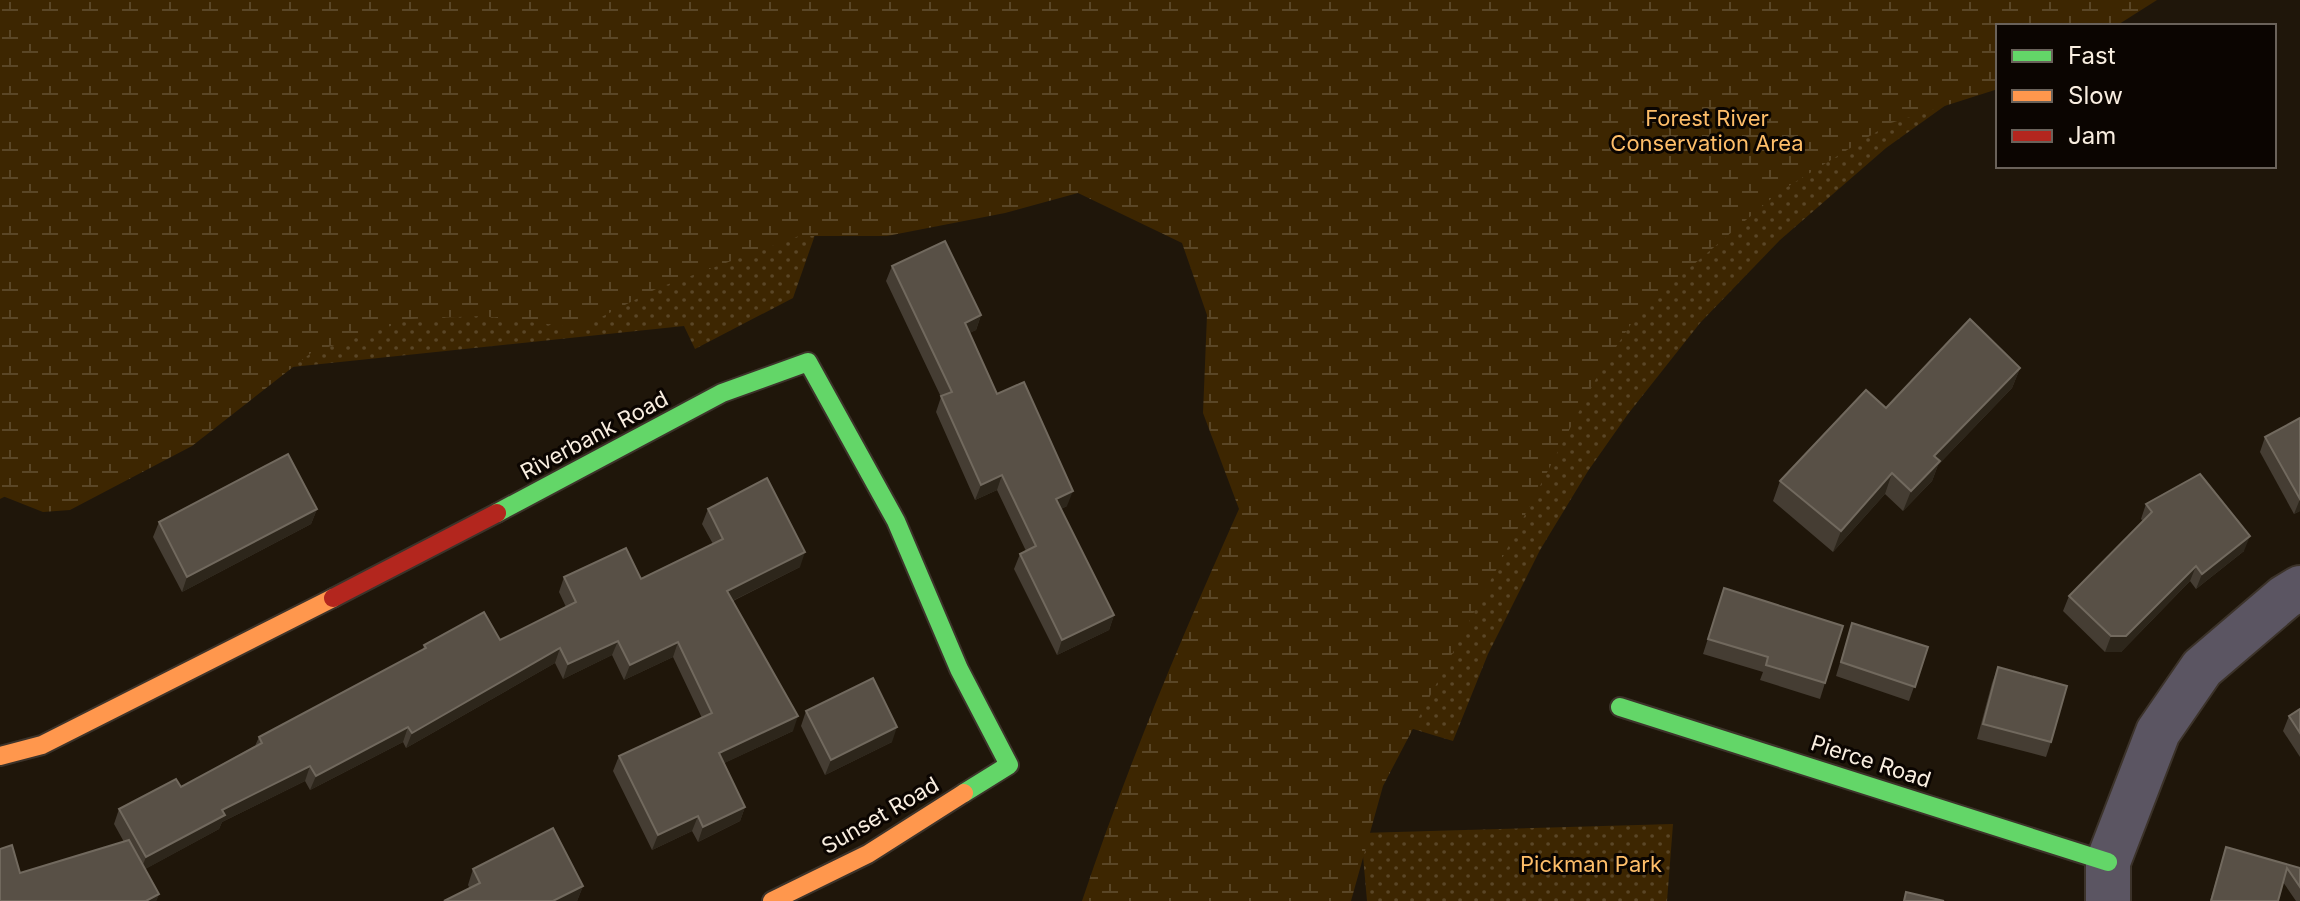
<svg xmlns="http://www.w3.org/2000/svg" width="2300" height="901" font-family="Inter,sans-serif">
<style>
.green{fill:url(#green-dots)}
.wetland{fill:url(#wetland-marsh)}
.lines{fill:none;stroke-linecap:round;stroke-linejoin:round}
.street-casing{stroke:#3c332a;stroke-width:48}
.fast-casing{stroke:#3c332a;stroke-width:22}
.slow-casing{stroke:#3c332a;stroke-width:22}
.jam-casing{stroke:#3c332a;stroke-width:22}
.street{stroke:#5b5562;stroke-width:44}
.fast{stroke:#63d668;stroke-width:18}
.slow{stroke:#ff974d;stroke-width:18}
.jam{stroke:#b3261e;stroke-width:18}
.wall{fill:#453d33}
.shaded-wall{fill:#2d261b}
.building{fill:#585046;stroke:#71695e;stroke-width:2}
.labels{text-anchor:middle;stroke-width:6;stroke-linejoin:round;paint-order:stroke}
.park-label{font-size:22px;fill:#febe69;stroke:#0b0501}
.street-label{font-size:22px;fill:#f9eee0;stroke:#0b0501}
</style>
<defs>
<pattern id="green-dots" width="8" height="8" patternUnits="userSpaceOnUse" patternTransform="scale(2)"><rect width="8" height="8" fill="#3d2601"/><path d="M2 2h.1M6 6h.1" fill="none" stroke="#5a4626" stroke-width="1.8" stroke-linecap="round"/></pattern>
<pattern id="wetland-marsh" width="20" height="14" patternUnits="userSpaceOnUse" patternTransform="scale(2)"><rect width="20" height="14" fill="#3d2601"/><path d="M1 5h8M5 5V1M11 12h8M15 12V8" fill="none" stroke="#5a4626"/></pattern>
</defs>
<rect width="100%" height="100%" fill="#1f160a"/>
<!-- green -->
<g class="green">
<polygon points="1998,26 1960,95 1886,148 1780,240 1700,323 1628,414 1588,471 1540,550 1488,654 1453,741 1370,716 1553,228"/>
<polygon points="844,152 793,298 695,349 684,326 253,371 0,499 0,310"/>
<polygon points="1673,824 1667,901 1367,901 1361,833"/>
</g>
<!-- wetland -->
<path class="wetland" d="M0,0H2157L2116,26H1998V89L1891,123L1779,192L1640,310L1598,375L1383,786L1351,901H1082C1127,767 1181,638 1239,509L1203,413L1207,315L1182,243L1078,193L1005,213L887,236H799L658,288L580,328L481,316L411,319L311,353L192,446L70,510L43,512L0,495Z"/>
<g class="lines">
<defs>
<polyline id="street" points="2108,901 2108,862 2158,732 2202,668 2285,597 2300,588"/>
<g id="fast">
<polyline points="497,513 722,393 808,362 896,521 959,669 1009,765 964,793"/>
<polyline points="1620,707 2108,862"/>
</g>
<g id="slow">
<polyline points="0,756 42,745 333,598"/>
<polyline points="772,901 868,854 964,793"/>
</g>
<polyline id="jam" points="333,598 497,513"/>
</defs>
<!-- street casing -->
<use href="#street" class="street-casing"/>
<!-- fast casing -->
<use href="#fast" class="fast-casing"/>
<!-- slow casing -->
<use href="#slow" class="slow-casing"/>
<!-- jam casing -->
<use href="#jam" class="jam-casing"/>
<!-- street -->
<use href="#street" class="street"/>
<!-- fast -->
<use href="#fast" class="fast"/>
<!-- slow -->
<use href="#slow" class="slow"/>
<!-- jam -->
<use href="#jam" class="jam"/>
</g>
<!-- wall -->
<g class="wall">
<polygon points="892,266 981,315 976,330 969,333 997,394 1067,506 1061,509 1114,615 1109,630 1057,655 1014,569 1020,554 1026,551 997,490 975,500 936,412 941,397 886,281"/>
<polygon points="2020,368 2012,388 1938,465 1932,481 1903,511 1885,494 1833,552 1773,501 1780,481 1886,408"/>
<polygon points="2300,418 2300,511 2294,514 2260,452 2265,437"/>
<polygon points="2146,504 2244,551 2196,589 2190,581 2121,652 2105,652 2063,611 2069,596 2143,521 2141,519"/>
<polygon points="317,509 311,524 182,592 153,537 159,522"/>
<polygon points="708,509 800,567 733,601 793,731 724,763 745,807 740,821 698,842 692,831 652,850 613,771 619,756 702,718 673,657 624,680 612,655 563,679 555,663 406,748 403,742 310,790 305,781 222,822 219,829 145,869 159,894 156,901 0,901 20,873 124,842 114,824 119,809 181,787 255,746 259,737 423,650 424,645 500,640 566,607 559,592 564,577 641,579 713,544 702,524"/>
<polygon points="1724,588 1825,683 1820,699 1760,680 1763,672 1703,654"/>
<polygon points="1852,623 1928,647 1909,701 1836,676"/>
<polygon points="1998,667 2051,742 2046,757 1977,739 1992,683"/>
<polygon points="2300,709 2300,757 2283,731 2289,716"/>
<polygon points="806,711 892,742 825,775 801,726"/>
<polygon points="2226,847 2300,868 2300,901 2296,901 2283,882 2278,901 2210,901"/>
<polygon points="473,869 583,886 577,901 444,901 470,889 468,885"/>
</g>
<!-- shaded-wall -->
<g class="shaded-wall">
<polygon points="981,315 976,330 959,338 965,323"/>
<polygon points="2020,368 2012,388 1938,465 1932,481 1903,511 1911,491 1934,456"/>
<polygon points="1892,473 1885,494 1833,552 1841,531"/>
<polygon points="1002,475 997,490 975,500 981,485"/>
<polygon points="1073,491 1067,506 1051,514 1056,499"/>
<polygon points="2300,499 2300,511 2294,514"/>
<polygon points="317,509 311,524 182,592 187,577"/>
<polygon points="2250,536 2244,551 2196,589 2202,574"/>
<polygon points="805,552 800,567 722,606 727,591"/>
<polygon points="2196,566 2190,581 2121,652 2105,652 2111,636"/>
<polygon points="1114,615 1109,630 1057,655 1062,640"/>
<polygon points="618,641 612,655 563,679 568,664"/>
<polygon points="678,642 673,657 624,680 630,665"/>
<polygon points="560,648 555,663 406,748 412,733"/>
<polygon points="798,716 793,731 714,768 719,753"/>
<polygon points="408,727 403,742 310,790 316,776"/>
<polygon points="897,727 892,742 825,775 831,760"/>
<polygon points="310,766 305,781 222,822 219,829 140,872 146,857 222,810"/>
<polygon points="745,807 740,821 698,842 703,827"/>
<polygon points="698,816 692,831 652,850 658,835"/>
<polygon points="583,886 577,901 553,901"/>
<polygon points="159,894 156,901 146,901"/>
</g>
<!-- building -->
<g class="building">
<polygon points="945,241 981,315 965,323 997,394 1024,382 1073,491 1056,499 1114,615 1062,640 1020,554 1036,546 1002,475 981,485 941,396 952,392 892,266"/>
<polygon points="1970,319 2020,368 1934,456 1940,461 1911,491 1892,473 1841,531 1780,481 1866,390 1886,408"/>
<polygon points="2300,418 2300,499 2265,437"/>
<polygon points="288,454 317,509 187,577 159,522"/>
<polygon points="2200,474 2250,536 2202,574 2196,566 2126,636 2111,636 2069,596 2152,512 2146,504"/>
<polygon points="767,478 805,552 727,591 798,716 719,753 745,807 703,827 698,816 658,835 619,756 712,713 678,642 630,665 618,641 568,664 560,648 412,733 408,727 316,776 310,766 222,810 225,815 146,857 119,809 176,779 181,787 262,743 259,737 426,648 424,645 484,612 500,640 576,602 564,577 626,548 641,579 723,539 708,509"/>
<polygon points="1724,588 1843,626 1825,683 1766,665 1768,657 1708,639"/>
<polygon points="1852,623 1928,647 1915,687 1841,662"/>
<polygon points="1998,667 2067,686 2051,742 1983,724"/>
<polygon points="873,678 897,727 831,760 806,711"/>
<polygon points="2300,709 2300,733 2289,716"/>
<polygon points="553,828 583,886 553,901 444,901 480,883 473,869"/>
<polygon points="129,840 159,894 146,901 0,901 0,849 12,845 20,873"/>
<polygon points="2226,847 2300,868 2300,887 2287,868 2278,901 2211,901"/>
<polygon points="1906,892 1944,901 1904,901"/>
</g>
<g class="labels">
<!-- park labels -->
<g class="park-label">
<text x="1707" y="126">Forest River<tspan x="1707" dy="25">Conservation Area</tspan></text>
<text x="1591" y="872">Pickman Park</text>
</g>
<!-- street labels -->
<g class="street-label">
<text transform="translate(594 435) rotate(-28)" y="8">Riverbank Road</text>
<text transform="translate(1871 761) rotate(18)" y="8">Pierce Road</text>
<text transform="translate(880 815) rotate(-30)" y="8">Sunset Road</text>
</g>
</g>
<!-- legend -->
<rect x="1996" y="24" width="280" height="144" fill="#0b0501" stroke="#6a625a" stroke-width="2"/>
<rect x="2012" y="50" width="40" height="12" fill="#63d668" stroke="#6a625a" stroke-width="2"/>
<text x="2068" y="64" font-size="24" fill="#f9eee0">Fast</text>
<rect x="2012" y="90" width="40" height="12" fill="#ff974d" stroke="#6a625a" stroke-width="2"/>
<text x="2068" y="104" font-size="24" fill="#f9eee0">Slow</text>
<rect x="2012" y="130" width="40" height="12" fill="#b3261e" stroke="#6a625a" stroke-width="2"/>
<text x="2068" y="144" font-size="24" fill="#f9eee0">Jam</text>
</svg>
